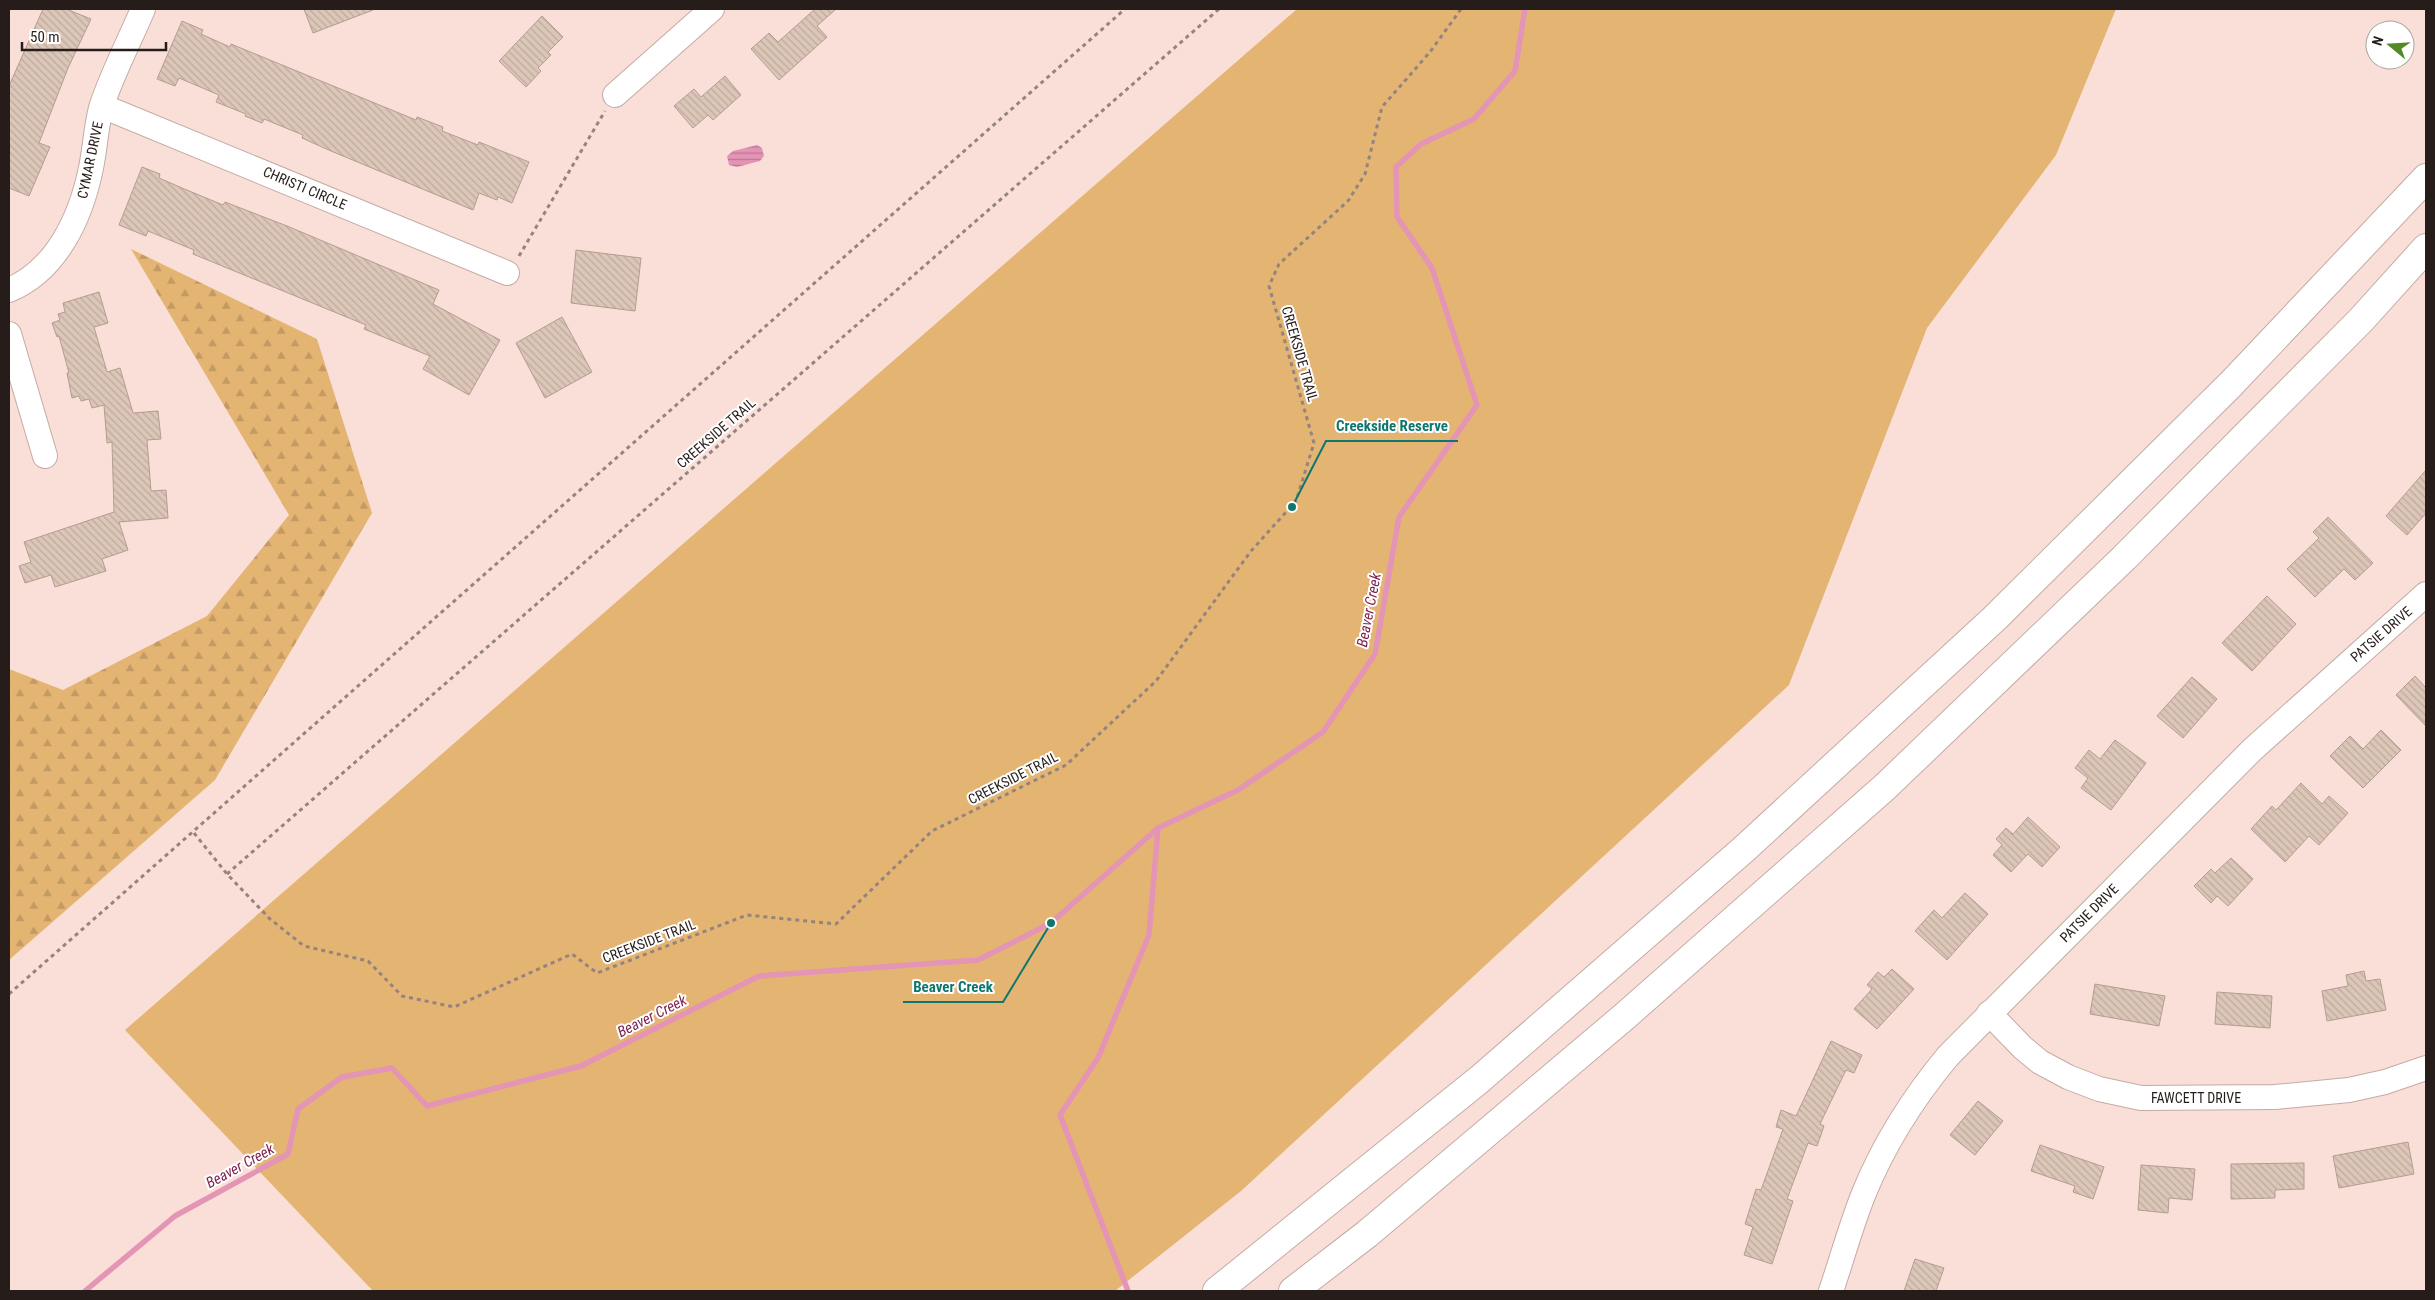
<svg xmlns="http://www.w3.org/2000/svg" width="2435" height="1300" font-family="'Roboto Condensed',sans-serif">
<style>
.forest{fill:url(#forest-firs)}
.park{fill:#e4b473}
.water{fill:url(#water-rules)}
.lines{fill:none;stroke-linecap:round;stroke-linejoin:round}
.stream{stroke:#e494b4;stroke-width:5.5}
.building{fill:url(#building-back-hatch);stroke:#b29d90}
.street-casing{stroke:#c4aba4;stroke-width:26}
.highway-casing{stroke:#c4aba4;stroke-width:30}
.path{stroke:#95837e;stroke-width:3;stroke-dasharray:4 4;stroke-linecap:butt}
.street{stroke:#fff;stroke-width:24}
.highway{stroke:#fff;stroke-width:28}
.labels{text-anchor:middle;stroke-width:4;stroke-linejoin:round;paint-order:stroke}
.street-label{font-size:14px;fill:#261d1a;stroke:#fff}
.water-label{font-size:15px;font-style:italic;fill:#7f2250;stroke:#fff}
.leader{fill:none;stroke:#0f766e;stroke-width:2}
.callout-dot{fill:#0f766e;stroke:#fff;stroke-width:2}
.callout-label{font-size:15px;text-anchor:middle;font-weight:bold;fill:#0f766e;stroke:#fff;stroke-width:4;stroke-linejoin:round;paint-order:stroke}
</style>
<defs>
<pattern id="forest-firs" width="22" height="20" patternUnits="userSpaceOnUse" patternTransform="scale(1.25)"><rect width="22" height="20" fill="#e4b473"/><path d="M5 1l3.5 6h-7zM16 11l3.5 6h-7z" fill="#c39a63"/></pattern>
<pattern id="water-rules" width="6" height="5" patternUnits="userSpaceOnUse" patternTransform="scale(1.25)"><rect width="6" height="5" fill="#e494b4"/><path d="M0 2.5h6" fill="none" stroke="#b97892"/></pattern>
<pattern id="building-back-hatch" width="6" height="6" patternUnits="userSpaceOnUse" patternTransform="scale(1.25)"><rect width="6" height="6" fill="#dcc6b8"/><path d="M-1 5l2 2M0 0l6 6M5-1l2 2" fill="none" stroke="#bdaa9e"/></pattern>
</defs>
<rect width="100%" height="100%" fill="#fadfd9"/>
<!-- forest -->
<polygon class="forest" points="131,249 317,339 372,513 215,780 9,960 9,669 63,690 207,616 289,515"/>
<!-- park -->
<polygon class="park" points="1297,9 2116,9 2056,155 1927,328 1789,685 1241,1191 1115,1291 373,1291 125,1030"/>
<!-- water -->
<polygon class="water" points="757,145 762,148 764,156 760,161 737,167 729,165 727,156 733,151"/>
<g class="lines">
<!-- stream -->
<g class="stream">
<polyline points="85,1291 175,1216 288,1154 298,1109 342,1077 392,1068 427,1106 581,1066 759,976 978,960 1051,923 1158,828 1238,790 1323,732 1375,654 1399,517 1477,405 1432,268 1397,217 1396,167 1421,144 1474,119 1515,71 1525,9"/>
<polyline points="1128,1291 1060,1115 1098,1058 1149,935 1158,828"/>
</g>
</g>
<!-- building -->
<g class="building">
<polygon points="43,9 66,9 91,19 68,68 39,143 50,147 29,196 9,188 9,86"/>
<polygon points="304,9 373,9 373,10 313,33"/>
<polygon points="815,9 836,9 817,26 827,37 779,80 751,49 769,33 778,42"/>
<polygon points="542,16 563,37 548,52 551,55 538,68 541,71 526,87 499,61"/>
<polygon points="182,21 203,30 201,34 230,47 231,44 416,120 417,117 443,127 442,131 478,145 479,142 529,162 512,203 498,197 497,200 479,193 473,210 331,151 302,138 303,135 264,119 262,123 245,116 246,114 216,102 219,95 179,78 175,86 157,79"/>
<polygon points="725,76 741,95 713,120 708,115 693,128 674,106 694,89 701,97"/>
<polygon points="142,167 160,174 159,178 182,188 223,205 225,202 287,226 439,290 433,304 500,340 469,395 423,369 430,356 364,329 366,325 193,254 194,250 148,231 146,236 119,225"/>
<polygon points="576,250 641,258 635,311 571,303"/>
<polygon points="99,292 108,323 94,327 107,372 120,368 133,413 158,411 161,439 147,440 151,491 166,490 168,518 119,522 128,550 102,559 106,571 55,587 51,575 25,583 19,566 31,562 24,542 114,512 112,442 107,443 104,405 92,408 89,399 81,401 79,396 72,398 67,373 69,373 59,336 57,337 52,323 60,320 58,314 65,312 63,303"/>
<polygon points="562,317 592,372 545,398 516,343"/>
<polygon points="2426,470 2426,513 2407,535 2386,516"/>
<polygon points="2328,517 2373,563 2355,580 2344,569 2315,597 2287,569 2319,538 2313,532"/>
<polygon points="2267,596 2296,624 2252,671 2222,643"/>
<polygon points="2415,676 2426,688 2426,726 2396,695"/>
<polygon points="2192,677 2217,699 2183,738 2157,716"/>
<polygon points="2381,730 2401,750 2363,788 2330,756 2350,736 2363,749"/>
<polygon points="2115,740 2146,763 2111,810 2081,788 2088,778 2075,768 2089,750 2100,759"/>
<polygon points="2301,783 2322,804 2329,796 2348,813 2319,845 2309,836 2285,862 2251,829 2272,806 2276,810"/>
<polygon points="2028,817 2060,847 2042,867 2028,854 2011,872 1993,855 2002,845 1996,839 2006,828 2013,834"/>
<polygon points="2231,858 2253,879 2228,906 2217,896 2211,903 2194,886 2211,869 2215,873"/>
<polygon points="1965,893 1988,914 1947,960 1915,931 1934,910 1942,918"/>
<polygon points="1892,969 1914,989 1877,1029 1854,1009 1872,989 1867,985 1878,972 1884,977"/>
<polygon points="2364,971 2366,981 2380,979 2386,1010 2327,1021 2322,991 2348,986 2346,975"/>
<polygon points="2095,984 2165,996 2159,1026 2090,1014"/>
<polygon points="2217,992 2272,996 2270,1028 2215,1024"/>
<polygon points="1831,1041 1862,1055 1854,1073 1846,1070 1820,1124 1824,1126 1817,1146 1808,1143 1787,1199 1793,1201 1772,1264 1744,1255 1753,1227 1745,1224 1756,1189 1761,1190 1783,1129 1776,1127 1781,1110 1796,1116"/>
<polygon points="1978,1101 2003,1121 1975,1155 1950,1135"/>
<polygon points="2408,1142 2414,1174 2339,1188 2333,1156"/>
<polygon points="2040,1145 2104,1167 2093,1199 2073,1192 2075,1186 2031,1171"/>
<polygon points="2304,1163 2304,1189 2275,1190 2275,1198 2231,1199 2231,1164"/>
<polygon points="2141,1165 2195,1169 2192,1200 2169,1198 2168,1213 2138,1210"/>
<polygon points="1915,1259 1944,1268 1936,1291 1904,1291"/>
</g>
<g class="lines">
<defs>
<g id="street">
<polyline points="615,95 712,9"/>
<polyline points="102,106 507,273"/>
<path d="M9,290C57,270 81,217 91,168C95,148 96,128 101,108C111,76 130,40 143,9"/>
<polyline points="9,334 45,456"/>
<polyline points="1989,1013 2023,1048 2040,1062 2068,1077 2099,1089 2141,1098 2275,1097 2349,1090 2385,1082 2426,1068"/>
<path d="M1831,1291C1842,1259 1851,1225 1864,1193C1884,1144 1914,1097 1948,1056L2252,750L2426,594"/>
</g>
<g id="highway">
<polyline points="1217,1291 1480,1079 1743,850 1995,618 2231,384 2426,178"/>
<polyline points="1293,1291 1367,1234 1625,1016 1885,787 2124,558 2361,320 2426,248"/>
</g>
</defs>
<!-- street casing -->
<use href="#street" class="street-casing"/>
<!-- highway casing -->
<use href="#highway" class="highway-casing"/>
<!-- path -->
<g class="path">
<polyline points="519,256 605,111"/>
<polyline points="194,833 227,874 270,919 304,946 368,961 402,996 454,1007 572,954 597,973 747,915 836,924 932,831 1066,765 1156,681 1251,551 1296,501 1314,443 1269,286 1279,264 1348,201 1365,174 1382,107 1430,52 1461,9"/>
<polyline points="227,874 1219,9"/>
<polyline points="9,994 1125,9"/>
</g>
<!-- street -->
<use href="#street" class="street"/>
<!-- highway -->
<use href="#highway" class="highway"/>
</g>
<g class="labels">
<!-- street labels -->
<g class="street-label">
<text transform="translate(90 160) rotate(-78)" y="5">CYMAR DRIVE</text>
<text transform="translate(305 188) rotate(23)" y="5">CHRISTI CIRCLE</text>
<text transform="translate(1300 354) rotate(74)" y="5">CREEKSIDE TRAIL</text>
<text transform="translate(716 433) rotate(-41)" y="5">CREEKSIDE TRAIL</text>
<text transform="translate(2381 634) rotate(-41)" y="5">PATSIE DRIVE</text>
<text transform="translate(1013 778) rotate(-27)" y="5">CREEKSIDE TRAIL</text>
<text transform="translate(2089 913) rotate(-45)" y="5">PATSIE DRIVE</text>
<text transform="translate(649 941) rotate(-21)" y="5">CREEKSIDE TRAIL</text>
<text x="2196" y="1103">FAWCETT DRIVE</text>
</g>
<!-- water labels -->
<g class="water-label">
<text transform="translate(1369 610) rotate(-79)" y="5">Beaver Creek</text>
<text transform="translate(652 1016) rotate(-27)" y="5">Beaver Creek</text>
<text transform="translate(240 1166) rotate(-29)" y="5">Beaver Creek</text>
</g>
</g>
<!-- callouts -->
<path class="leader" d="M1292 507L1326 441H1458M1051 923L1003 1002H903"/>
<g class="callout-dot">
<circle cx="1292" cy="507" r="5"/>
<circle cx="1051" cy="923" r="5"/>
</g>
<g class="callout-label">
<text x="1392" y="431">Creekside Reserve</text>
<text x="953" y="992">Beaver Creek</text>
</g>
<!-- border -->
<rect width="2435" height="1300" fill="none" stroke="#261d1a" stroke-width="20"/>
<!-- north arrow -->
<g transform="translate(2390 45) rotate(288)"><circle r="24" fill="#ffffff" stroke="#a8a5a3"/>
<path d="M0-4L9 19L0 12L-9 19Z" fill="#548a24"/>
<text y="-8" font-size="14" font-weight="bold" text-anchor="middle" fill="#261d1a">N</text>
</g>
<!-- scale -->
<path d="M22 42v8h144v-8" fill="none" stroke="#261d1a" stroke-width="2.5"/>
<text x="30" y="42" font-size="15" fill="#261d1a" stroke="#ffffff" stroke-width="4" paint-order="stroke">50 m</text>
</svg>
